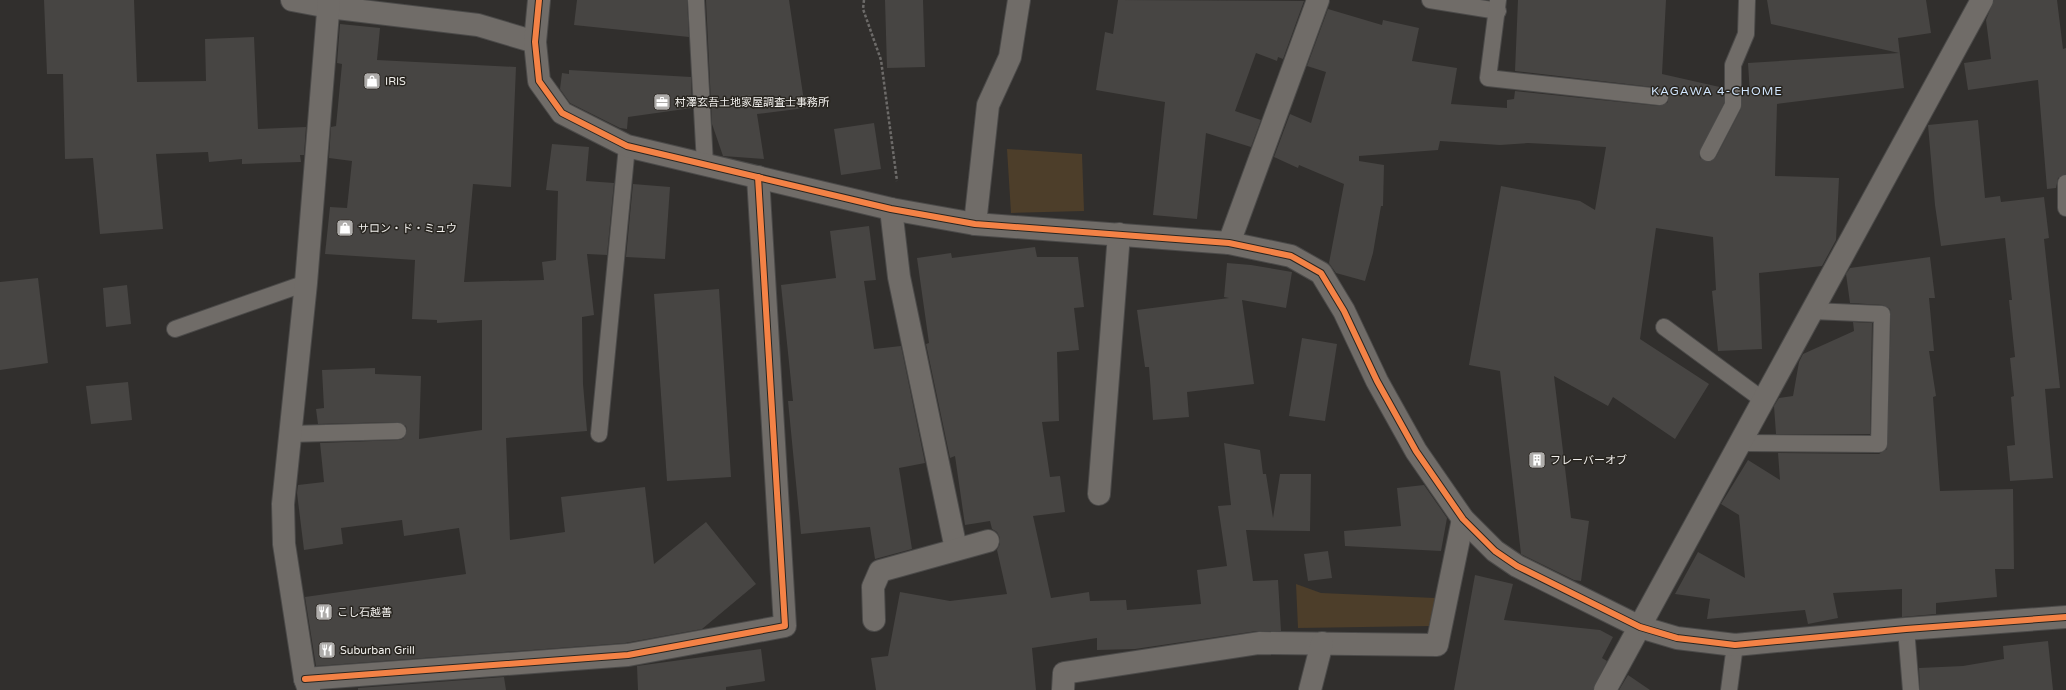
<svg xmlns="http://www.w3.org/2000/svg" width="2066" height="690" font-family="'Varela Round','Noto Sans JP',sans-serif">
<style>
.green{fill:#4d3e2a}
.building{fill:#474543}
.lines{fill:none;stroke-linecap:round;stroke-linejoin:round}
.lane-casing{stroke:#4b4a49;stroke-width:18}
.street-casing{stroke:#4b4a49;stroke-width:24}
.path{stroke:#6d6b69;stroke-width:2.5;stroke-dasharray:3 2;stroke-linecap:butt}
.lane{stroke:#706c68;stroke-width:16}
.street{stroke:#706c68;stroke-width:22}
.cycleway-casing{stroke:#292621;stroke-width:8}
.cycleway{stroke:#f48246;stroke-width:6}
.labels{text-anchor:middle;stroke-width:3;stroke-linejoin:round;paint-order:stroke}
.poi-label{font-size:11px;fill:#f2f0ed;stroke:#292621;text-anchor:start}
.neighbourhood-label{font-size:12px;letter-spacing:1px;fill:#d1e6fe;stroke:#292621}
</style>
<rect width="100%" height="100%" fill="#312f2d"/>
<!-- green -->
<g class="green">
<polygon points="1007,149 1082,154 1084,211 1011,213"/>
<polygon points="1296,584 1321,593 1435,598 1430,626 1298,628"/>
</g>
<!-- building -->
<g class="building">
<polygon points="44,0 134,0 137,82 206,81 205,39 254,37 258,129 306,127 304,155 300,155 301,162 242,164 242,159 209,162 208,152 156,154 163,229 100,234 93,158 65,159 63,74 47,74"/>
<polygon points="577,0 687,0 689,37 574,25"/>
<polygon points="706,0 789,0 805,108 757,114 764,159 723,156 712,124"/>
<polygon points="885,0 923,0 925,67 887,68"/>
<polygon points="1118,0 1304,1 1283,59 1278,57 1277,61 1256,53 1235,111 1261,120 1251,147 1206,133 1197,219 1153,215 1165,102 1096,90 1105,32 1113,34"/>
<polygon points="1518,0 1666,0 1662,74 1724,88 1724,103 1699,153 1700,158 1708,162 1716,157 1741,109 1742,93 1750,95 1748,63 1899,53 1771,24 1767,0 1926,0 1931,33 1898,38 1904,88 1777,104 1775,176 1839,178 1836,240 1822,266 1759,273 1762,349 1718,351 1712,291 1716,290 1713,237 1656,228 1640,339 1709,384 1675,439 1613,397 1608,406 1554,376 1571,518 1589,521 1581,581 1574,580 1521,554 1500,371 1469,365 1501,186 1580,201 1595,210 1606,147 1528,143 1500,145 1440,141 1438,150 1359,156 1359,161 1384,165 1383,206 1381,206 1373,253 1365,281 1336,273 1329,263 1344,184 1299,165 1298,168 1274,157 1290,114 1311,123 1326,72 1307,66 1328,9 1382,25 1383,20 1419,28 1412,61 1457,68 1451,104 1507,108 1507,100 1514,99 1515,91 1659,106 1668,102 1668,93 1661,88 1515,71"/>
<polygon points="1994,0 2057,0 2063,49 2066,48 2066,174 2058,178 2056,188 2047,189 2038,80 1968,90 1964,63 1991,59 1986,20"/>
<polygon points="340,24 380,28 377,60 516,67 511,187 473,184 464,282 544,280 542,262 556,260 558,191 546,190 552,144 589,147 586,181 614,183 607,255 587,254 594,315 582,317 583,384 587,431 506,438 510,540 565,532 561,497 645,487 654,564 706,522 756,584 702,629 625,643 316,666 305,597 466,574 459,528 404,536 402,520 341,528 343,544 304,550 297,493 298,485 324,482 320,443 398,440 403,439 407,431 406,426 398,422 318,424 316,409 324,408 322,370 375,368 375,374 421,376 419,439 482,430 482,320 437,323 437,320 412,319 415,260 325,254 330,207 347,208 352,161 329,158 331,127 336,126 342,64 337,63"/>
<polygon points="569,70 691,77 692,108 628,117 627,129 620,128 570,103 560,89 562,73 569,74"/>
<polygon points="1978,120 1985,198 2000,196 2001,202 2044,197 2049,238 2044,239 2060,388 2045,389 2053,478 2010,481 2007,446 2015,445 2011,397 2014,396 2010,358 2015,357 2009,300 2012,300 2005,238 1941,246 1935,205 1928,125"/>
<polygon points="874,123 881,169 841,175 834,129"/>
<polygon points="633,184 670,187 665,259 626,257"/>
<polygon points="869,226 876,280 864,281 874,349 901,346 925,463 899,468 912,549 875,559 870,527 801,534 788,401 793,401 781,285 836,278 830,231"/>
<polygon points="1035,247 1037,257 1078,257 1084,307 1074,308 1079,350 1057,352 1059,421 1042,422 1050,477 1060,476 1065,512 1033,516 1051,598 1089,592 1090,601 1126,600 1127,610 1201,604 1197,570 1227,566 1218,506 1231,505 1224,443 1260,450 1263,474 1266,474 1273,518 1280,474 1311,474 1310,531 1246,530 1253,581 1278,580 1281,631 1257,631 1135,649 1097,650 1097,638 1032,648 1036,690 876,690 871,658 888,656 900,592 950,601 1007,594 997,550 1000,544 1000,538 997,532 992,529 990,521 965,525 955,456 950,458 926,344 929,343 917,258 951,253 952,258"/>
<polygon points="1930,257 1935,298 1929,298 1934,351 1929,351 1936,396 1933,397 1940,491 2013,489 2014,569 1995,569 1997,597 1936,603 1936,614 1902,617 1902,589 1833,593 1838,618 1808,624 1805,610 1707,619 1710,599 1675,594 1698,552 1745,578 1739,515 1721,504 1748,460 1780,480 1778,453 1879,454 1887,449 1891,314 1890,309 1883,305 1850,303 1846,274 1850,268"/>
<polygon points="1227,263 1251,265 1292,272 1286,308 1242,300 1254,384 1187,392 1189,417 1153,420 1149,367 1145,367 1137,310 1229,298 1224,297"/>
<polygon points="38,278 48,363 0,370 0,282"/>
<polygon points="127,285 131,324 106,327 103,288"/>
<polygon points="719,289 731,477 667,481 654,294"/>
<polygon points="1853,322 1872,323 1870,434 1776,434 1774,406 1779,398 1793,396 1799,362 1803,354 1854,331"/>
<polygon points="1302,338 1337,344 1325,421 1289,416"/>
<polygon points="128,382 132,420 91,424 86,386"/>
<polygon points="1424,485 1447,518 1441,551 1345,546 1344,531 1401,526 1397,488"/>
<polygon points="1328,551 1332,578 1308,581 1304,554"/>
<polygon points="1475,575 1513,584 1504,620 1600,630 1613,637 1602,658 1607,661 1593,690 1454,690"/>
<polygon points="2048,641 2053,690 1920,690 1919,668 1963,666 2004,659 2003,646"/>
<polygon points="761,649 765,681 726,687 726,690 638,690 637,666"/>
<polygon points="1628,675 1650,690 1619,690"/>
<polygon points="504,677 506,690 358,690 358,688"/>
</g>
<g class="lines">
<defs>
<g id="lane">
<polyline points="696,0 705,164"/>
<polyline points="1430,0 1498,11"/>
<polyline points="1498,0 1488,78 1660,97"/>
<polyline points="1708,153 1733,105 1733,65 1746,34 1747,0"/>
<polyline points="2066,183 2066,208"/>
<polyline points="1664,327 1763,400"/>
<polyline points="175,329 306,283"/>
<polyline points="291,434 398,431"/>
<polyline points="599,434 627,146"/>
<polyline points="1741,443 1879,444 1882,314 1812,311"/>
<polyline points="1906,629 1911,690"/>
<polyline points="1729,690 1735,645"/>
</g>
<g id="street">
<polyline points="292,0 329,7 478,25 535,42"/>
<polyline points="539,0 535,42 539,81 562,113 627,146 891,209 975,224 1229,243 1291,256 1321,273 1344,311 1377,381 1416,451 1463,519 1495,551 1517,566 1640,627 1677,638 1735,645 1906,629 2066,617"/>
<polyline points="891,209 899,277 956,549"/>
<polyline points="975,224 988,105 1010,57 1019,0"/>
<polyline points="1229,243 1318,0"/>
<polyline points="1099,494 1119,234"/>
<polyline points="874,620 873,587 880,571 988,541"/>
<polyline points="305,679 628,655 785,626 758,177"/>
<polyline points="309,690 305,679 284,544 283,504 306,283 329,0"/>
<polyline points="1063,690 1064,673 1259,643 1437,645 1463,519"/>
<polyline points="1310,690 1322,643"/>
<polyline points="1605,690 1982,0"/>
</g>
</defs>
<!-- lane casing -->
<use href="#lane" class="lane-casing"/>
<!-- street casing -->
<use href="#street" class="street-casing"/>
<!-- path -->
<polyline class="path" points="864,0 863,9 881,60 897,181"/>
<!-- lane -->
<use href="#lane" class="lane"/>
<!-- street -->
<use href="#street" class="street"/>
<defs>
<g id="cycleway">
<polyline points="539,0 535,42 539,81 562,113 627,146 891,209 975,224 1229,243 1291,256 1321,273 1344,311 1377,381 1416,451 1463,519 1495,551 1517,566 1640,627 1677,638 1735,645 1906,629 2066,617"/>
<polyline points="305,679 628,655 785,626 758,177"/>
</g>
</defs>
<!-- cycleway casing -->
<use href="#cycleway" class="cycleway-casing"/>
<!-- cycleway -->
<use href="#cycleway" class="cycleway"/>
</g>
<!-- icons -->
<defs>
<symbol id="shop-square" viewBox="-11 -11 22 22"><rect x="-9" y="-9" width="18" height="18" rx="4" fill="#aeacaa" stroke="#292621"/><path d="M-5-2.5h2.3a2.7 3.5 0 0 1 5.4 0H5L5.5 6h-11ZM-1.5-2.5h3a1.5 2.3 0 0 0-3 0Z" fill="#fff"/></symbol>
<symbol id="office-square" viewBox="-11 -11 22 22"><rect x="-9" y="-9" width="18" height="18" rx="4" fill="#aeacaa" stroke="#292621"/><path d="M-6-3h4V-5.5h4V-3h4V5H-6ZM-1-4.5V-3h2v-1.5ZM-6 0V1H6V0Z" fill="#fff"/></symbol>
<symbol id="building-square" viewBox="-11 -11 22 22"><rect x="-9" y="-9" width="18" height="18" rx="4" fill="#aeacaa" stroke="#292621"/><path d="M-4-6H4V6H1V3H-1V6H-4ZM-2.5-4.3h1.7v1.8h-1.7ZM.8-4.3h1.7v1.8H.8ZM-2.5-1h1.7V.8h-1.7ZM.8-1h1.7V.8H.8Z" fill="#fff"/></symbol>
<symbol id="restaurant-square" viewBox="-11 -11 22 22"><rect x="-9" y="-9" width="18" height="18" rx="4" fill="#aeacaa" stroke="#292621"/><path d="M-5-6h1v4h1v-4h1v4h1v-4h1v5L-1.5 .5V6h-2V.5L-5-1ZM5-6V6H3V1.5H1.5Q1.5-4 5-6Z" fill="#fff"/></symbol>
</defs>
<g fill-rule="evenodd">
<use href="#shop-square" x="362" y="71" width="20" height="20"/>
<use href="#office-square" x="652" y="92" width="20" height="20"/>
<use href="#shop-square" x="335" y="218" width="20" height="20"/>
<use href="#building-square" x="1527" y="450" width="20" height="20"/>
<use href="#restaurant-square" x="314" y="602" width="20" height="20"/>
<use href="#restaurant-square" x="317" y="640" width="20" height="20"/>
</g>
<g class="labels">
<!-- poi labels -->
<g class="poi-label">
<text x="385" y="85">IRIS</text>
<text x="675" y="106">村澤玄吾土地家屋調査士事務所</text>
<text x="358" y="232">サロン・ド・ミュウ</text>
<text x="1550" y="464">フレーバーオブ</text>
<text x="337" y="616">こし石越善</text>
<text x="340" y="654">Suburban Grill</text>
</g>
<!-- neighbourhood labels -->
<g class="neighbourhood-label">
<text x="1717" y="95">KAGAWA 4-CHOME</text>
</g>
</g>
</svg>
